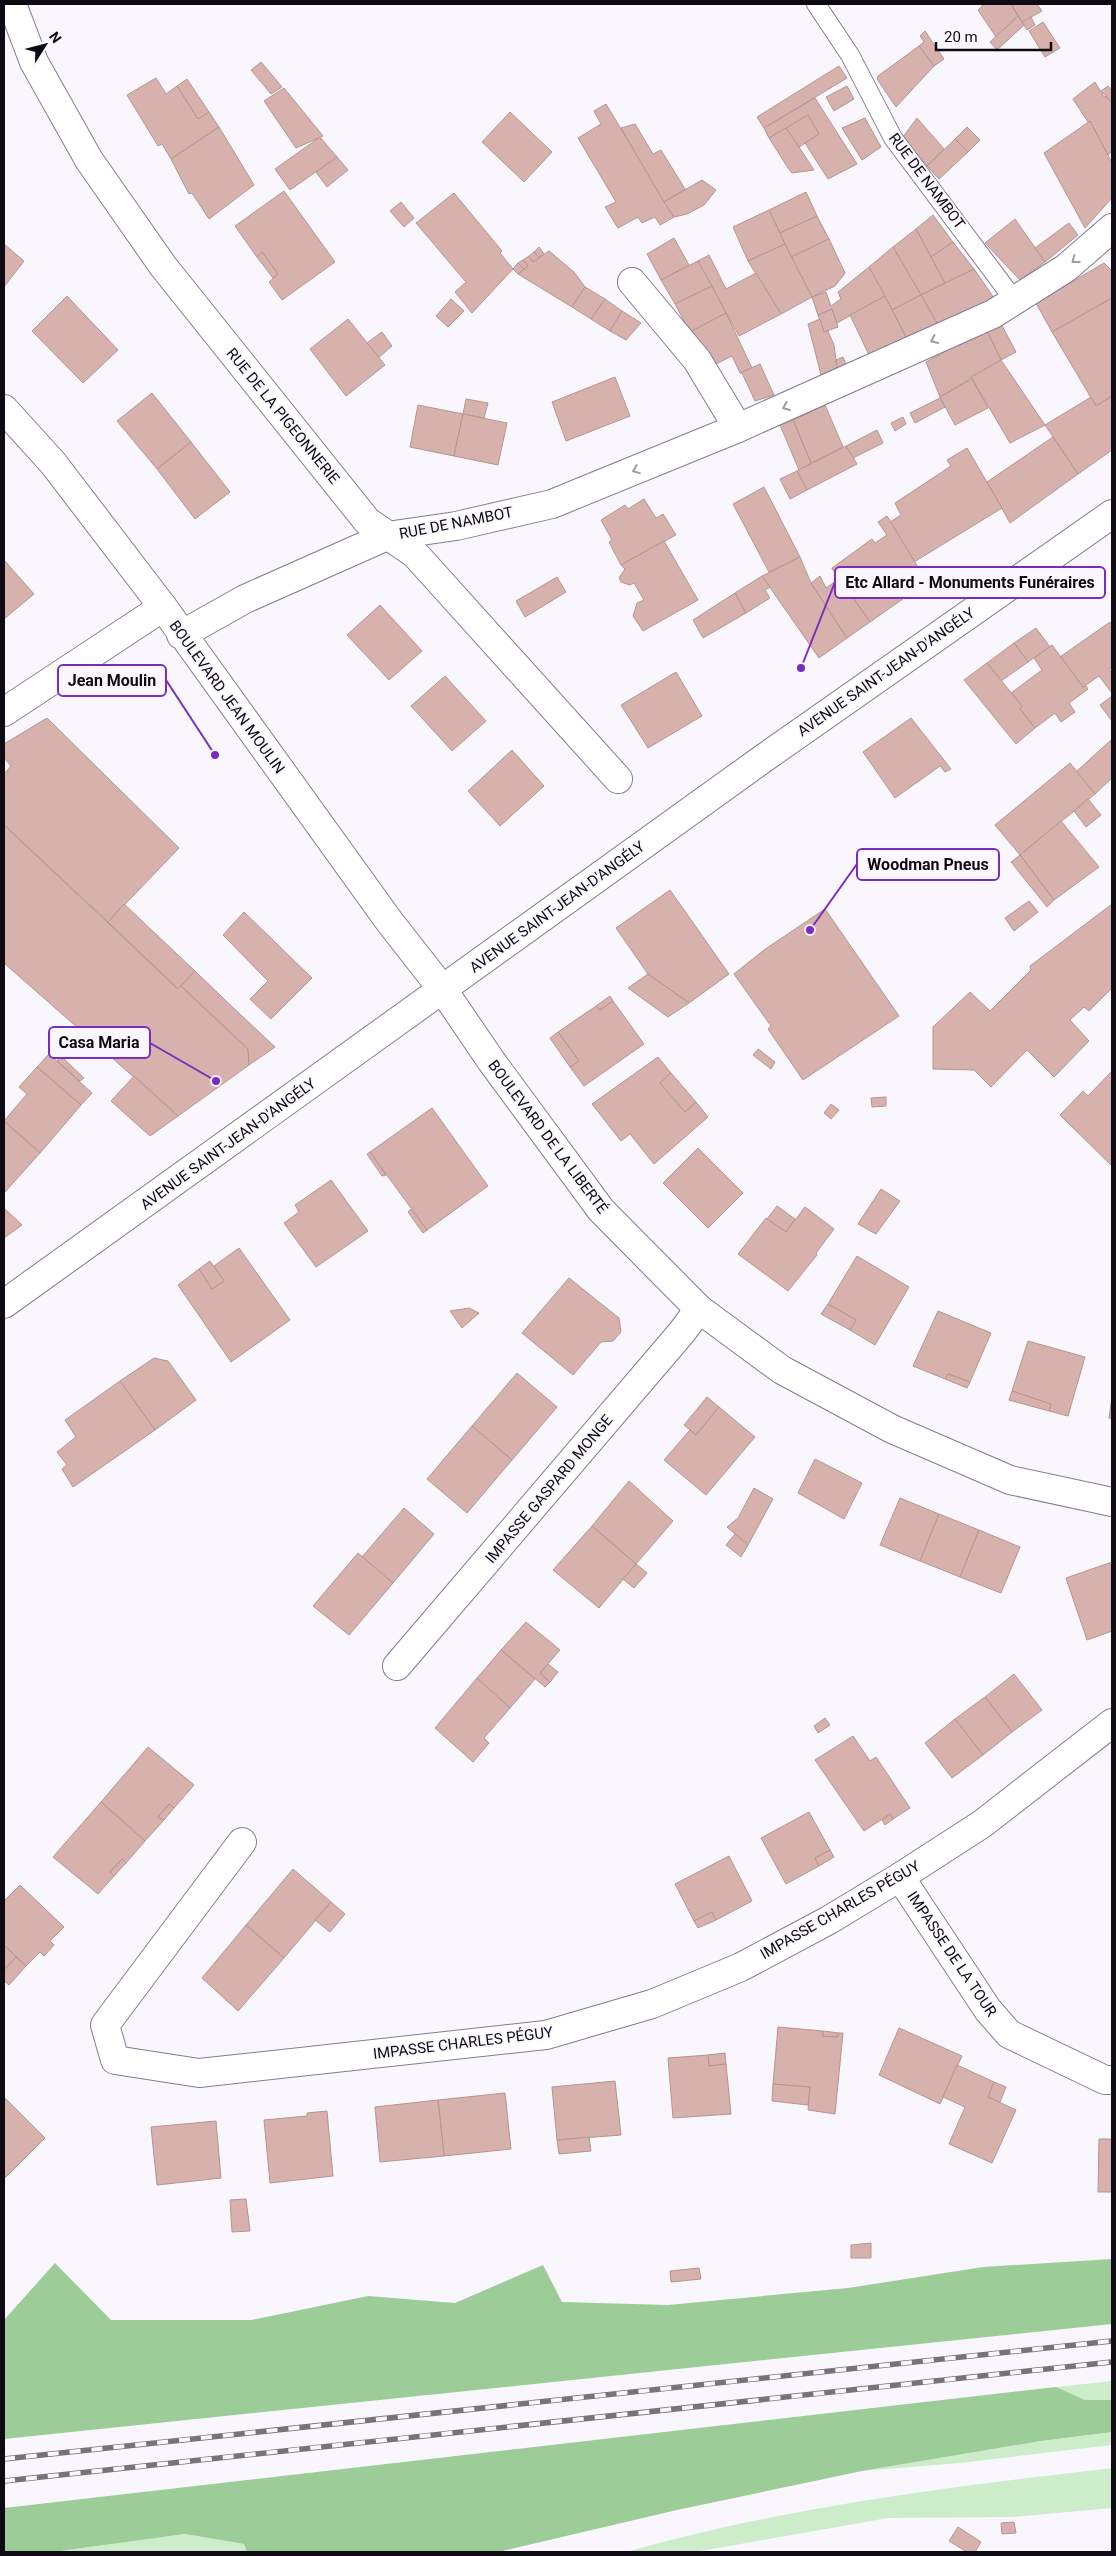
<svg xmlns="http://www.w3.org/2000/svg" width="1116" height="2556" font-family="Roboto,sans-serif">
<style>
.green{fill:#cdedca}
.forest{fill:#9ccc97}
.building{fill:#d7b2ad;stroke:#b7948f}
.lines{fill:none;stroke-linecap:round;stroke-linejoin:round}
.service-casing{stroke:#857a96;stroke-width:20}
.minor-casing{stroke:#857a96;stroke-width:30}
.tertiary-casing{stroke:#857a96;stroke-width:30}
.secondary-casing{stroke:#857a96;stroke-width:30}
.service{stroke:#fff;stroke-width:18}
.minor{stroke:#fff;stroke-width:28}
.tertiary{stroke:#fff;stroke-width:28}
.secondary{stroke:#fff;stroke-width:28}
.rail-casing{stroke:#76737c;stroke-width:5.5}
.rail{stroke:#f9f7fd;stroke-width:4;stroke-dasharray:11;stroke-linecap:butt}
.oneway{stroke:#9f9da1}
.labels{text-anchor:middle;stroke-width:4;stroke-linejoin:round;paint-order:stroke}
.street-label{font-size:15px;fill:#0e0a14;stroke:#f9f7fd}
.leader{fill:none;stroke:#7b2cbf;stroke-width:2}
.callout-dot{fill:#7b2cbf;stroke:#f9f7fd;stroke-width:2}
.callout{fill:#f9f7fd;stroke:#7b2cbf;stroke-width:2}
.callout-label{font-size:16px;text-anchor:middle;font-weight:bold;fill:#0e0a14}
</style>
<rect width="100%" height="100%" fill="#f9f7fd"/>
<!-- green -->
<g class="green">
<polygon points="1112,2381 1112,2400 1085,2400 1056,2387"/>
<polygon points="1112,2432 1112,2445 960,2463 862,2471 1041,2441"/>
<path d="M1112,2468V2508L1014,2517L888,2518L695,2552H626C784,2507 949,2487 1112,2468Z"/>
<polygon points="185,2534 244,2544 247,2552 53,2552"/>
</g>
<!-- forest -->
<g class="forest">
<polygon points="1112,2259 1112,2324 4,2439 4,2320 55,2263 111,2320 251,2320 368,2296 455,2303 543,2265 562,2302 668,2305 848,2288 983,2267"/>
<polygon points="1056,2387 1085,2400 1112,2400 1112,2432 1041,2441 862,2471 677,2510 498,2552 247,2552 244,2544 185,2534 53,2552 4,2552 4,2508"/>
</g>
<!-- building -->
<g class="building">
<polygon points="984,4 1011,4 1018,16 996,37 978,10"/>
<polygon points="1011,4 1037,4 1042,11 1022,22"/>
<polygon points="1018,16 1024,25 997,50 990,42"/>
<polygon points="1031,17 1035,25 1027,30 1022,22"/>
<polygon points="1043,22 1060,48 1045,57 1029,31"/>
<polygon points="925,31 944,59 934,66 919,46 924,42 920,36"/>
<polygon points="919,46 934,66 896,107 877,79 878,76"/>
<polygon points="261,62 282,87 271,94 251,70"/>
<polygon points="839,66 847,78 764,128 757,117"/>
<polygon points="156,78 166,94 177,86 198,119 209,112 219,127 171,159 162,144 158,146 127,95"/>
<polygon points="187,79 209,112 198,119 177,86"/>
<polygon points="1095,82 1104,97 1108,96 1112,103 1112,151 1108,155 1090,121 1088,122 1073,99"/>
<polygon points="847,86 854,99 834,111 826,97"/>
<polygon points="1108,86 1112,91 1112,103 1101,91"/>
<polygon points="284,88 323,136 296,148 264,101"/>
<polygon points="815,98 857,164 828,179 805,143 819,134 808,115 769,138 764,128"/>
<polygon points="606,104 674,217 660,225 655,217 642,223 638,217 618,228 605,207 616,202 578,138 601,124 594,111"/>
<polygon points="510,112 552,152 524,182 482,142"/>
<polygon points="808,115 819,134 799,147 786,128"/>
<polygon points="865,118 881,147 862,160 842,128"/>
<polygon points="917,118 944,149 927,166 903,137"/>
<polygon points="1090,121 1112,163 1112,198 1085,228 1044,153"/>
<polygon points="635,124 653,154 661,150 685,189 664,202 621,128"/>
<polygon points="219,127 254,185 209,219 192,193 189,194 171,159"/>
<polygon points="967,127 980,140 968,152 955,139"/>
<polygon points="786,128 799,147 814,170 792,173 788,168 769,138"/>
<polygon points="320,137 337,157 290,190 275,169"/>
<polygon points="955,139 968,152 939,179 927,166"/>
<polygon points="337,157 348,170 327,187 316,172"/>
<polygon points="702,180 716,190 704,205 687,214 674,217 664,202"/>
<polygon points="284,191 335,262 282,300 269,282 278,274 262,252 257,257 235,226"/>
<polygon points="806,192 817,216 780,233 769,210"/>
<polygon points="454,193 502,251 500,253 513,269 472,313 455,292 466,282 416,223"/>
<polygon points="401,202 414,218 404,227 390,211"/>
<polygon points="769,210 785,244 748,261 733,227"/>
<polygon points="933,215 953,242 931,257 916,229"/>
<polygon points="817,216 829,239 791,257 780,233"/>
<polygon points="1015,219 1045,262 1020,280 985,243"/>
<polygon points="1069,223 1078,235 1045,262 1035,248"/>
<polygon points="916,229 945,283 921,295 893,247"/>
<polygon points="674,238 689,265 661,280 647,254"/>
<polygon points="829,239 845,273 835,286 812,297 791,257"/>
<polygon points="953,242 974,269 945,283 931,257"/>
<polygon points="4,244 24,261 4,287"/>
<polygon points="785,244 812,297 781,314 748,261"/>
<polygon points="539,247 544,254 539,258 534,252"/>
<polygon points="893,247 921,295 892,310 869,267"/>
<polygon points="549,251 574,272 585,287 572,307 518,274 528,266 523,260 529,256 533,262"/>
<polygon points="262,252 278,274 273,278 257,257"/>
<polygon points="534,252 539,258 533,262 529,256"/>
<polygon points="709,255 726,289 756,273 781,314 739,336 698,261"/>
<polygon points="523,260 528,266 524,269 518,263"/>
<polygon points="698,261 712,286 675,304 661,280"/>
<polygon points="518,263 524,269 518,274 513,269"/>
<polygon points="1104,263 1112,271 1112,298 1052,332 1036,303"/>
<polygon points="869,267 885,296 837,323 832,309 818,315 812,297 826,292 831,306 841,299 838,292"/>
<polygon points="974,269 994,298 938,325 921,295"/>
<polygon points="712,286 726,313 690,332 675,304"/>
<polygon points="585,287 605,299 591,319 572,307"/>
<polygon points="921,295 938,325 907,339 892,310"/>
<polygon points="67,296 118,350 83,383 32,331"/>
<polygon points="885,296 907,339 869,355 850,315"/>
<polygon points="1112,298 1112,396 1096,406 1052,332"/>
<polygon points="451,299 464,311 448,327 436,316"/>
<polygon points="605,299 622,311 610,331 591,319"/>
<polygon points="832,309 838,327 824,332 818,315"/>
<polygon points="622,311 641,323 626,340 610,331"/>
<polygon points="726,313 752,368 740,373 732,356 712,366 690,332"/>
<polygon points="348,319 385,365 346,396 310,349"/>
<polygon points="820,319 824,332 828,331 834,345 837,368 821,375 808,324"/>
<polygon points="1000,322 1016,352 1001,360 986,329"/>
<polygon points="986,329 1001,360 940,397 926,362"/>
<polygon points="382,332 392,346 379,357 367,343"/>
<polygon points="843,357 846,365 837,368 836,360"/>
<polygon points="1001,360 1045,425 1010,443 971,377"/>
<polygon points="760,364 774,395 755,401 742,373 740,373"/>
<polygon points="615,377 630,416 566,441 552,402"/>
<polygon points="972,379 988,408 955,425 940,397"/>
<polygon points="152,393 191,442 157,469 117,421"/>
<polygon points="1112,396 1112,450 1078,474 1045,425 1091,397 1096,406"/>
<polygon points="940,398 945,407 915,423 910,413"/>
<polygon points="466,399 488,403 484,418 463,414"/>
<polygon points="418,405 463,414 454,456 410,447"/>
<polygon points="825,405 843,447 811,463 793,420"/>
<polygon points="463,414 507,423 498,465 454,456"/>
<polygon points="903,417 906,424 895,431 891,423"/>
<polygon points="793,420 811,463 799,470 780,425"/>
<polygon points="877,430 883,443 853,458 846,446"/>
<polygon points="1053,437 1078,474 1010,523 987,482"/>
<polygon points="191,442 230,492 195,519 157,469"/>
<polygon points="846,446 857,464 807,490 797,471"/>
<polygon points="967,448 1002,508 914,562 890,522 901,515 895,503 951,466 947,460"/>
<polygon points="797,471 807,490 790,499 780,479"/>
<polygon points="764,487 800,557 769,572 733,504"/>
<polygon points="644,499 656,518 663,514 676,535 621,565 609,542 612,540 601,520 625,505 628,509"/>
<polygon points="887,516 927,582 870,622 832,568 872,539 875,543 887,535 878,522"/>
<polygon points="664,541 698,600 643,631 633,616 637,603 644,600 634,583 630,585 621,582 619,578 625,569 621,565"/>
<polygon points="800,557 811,583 847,638 819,658 762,576"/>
<polygon points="4,560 34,594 4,619"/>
<polygon points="832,568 870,622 847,638 811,583 820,576 826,588 839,579"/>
<polygon points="762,576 770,587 765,590 770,598 746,613 735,593"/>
<polygon points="557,577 566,592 525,617 516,601"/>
<polygon points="735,593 746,613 703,638 693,620"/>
<polygon points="380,605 422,651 389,680 347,635"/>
<polygon points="1110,622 1112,625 1112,667 1109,669 1112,673 1112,693 1099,676 1083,687 1060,657"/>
<polygon points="1036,628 1050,647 1028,662 1014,643"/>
<polygon points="1014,643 1028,662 1001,681 987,663"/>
<polygon points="1052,645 1083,687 1086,686 1088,689 1069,703 1075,712 1061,722 1055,713 1035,728 1020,709 1022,706 1011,693 1042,670 1034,658"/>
<polygon points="987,663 1022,706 1020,709 1035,728 1016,744 964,680"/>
<polygon points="676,672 702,716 648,748 621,705"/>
<polygon points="445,676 486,721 452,751 411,706"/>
<polygon points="1112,696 1112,721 1100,705"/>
<polygon points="47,718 179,848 108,922 4,825 4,774 11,766 4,758 4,744"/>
<polygon points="911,718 951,769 945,772 940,766 895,798 863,752"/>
<polygon points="1112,739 1112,778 1095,794 1076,772"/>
<polygon points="512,750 544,786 500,826 468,791"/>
<polygon points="1070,763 1095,794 1020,855 995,825"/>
<polygon points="1088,799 1101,815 1086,827 1074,811"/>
<polygon points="1061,821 1099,867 1054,900 1020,855"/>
<polygon points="4,825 178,989 181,986 248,1049 249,1065 178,1116 4,963"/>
<polygon points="1020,855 1054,900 1047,907 1011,862"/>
<polygon points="670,890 729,974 689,1003 648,974 616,928"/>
<polygon points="1029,901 1038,912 1014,931 1005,918"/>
<polygon points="124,904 195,971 178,989 108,922"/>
<polygon points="1112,904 1112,988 1089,1011 1084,1007 1070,1020 1089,1041 1054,1077 1027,1050 991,1087 974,1070 933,1069 933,1027 970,992 990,1011 1031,970 1030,966"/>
<polygon points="825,909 899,1016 803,1080 768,1029 771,1026 734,974 764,950"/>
<polygon points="244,912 312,978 271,1019 250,999 268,981 223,935"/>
<polygon points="195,971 225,1000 275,1047 249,1065 248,1049 181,986"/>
<polygon points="648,974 689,1003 668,1017 628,988"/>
<polygon points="610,996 613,1001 600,1010 596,1006"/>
<polygon points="613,1001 644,1044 584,1086 570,1067 579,1061 558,1032 596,1006 600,1010"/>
<polygon points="558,1032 579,1061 570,1067 550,1038"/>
<polygon points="758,1049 775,1062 771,1069 753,1055"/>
<polygon points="49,1054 92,1093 81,1105 37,1067"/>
<polygon points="61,1056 84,1078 80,1081 57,1061"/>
<polygon points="658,1057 671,1073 660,1083 685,1112 696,1102 708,1117 654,1164 630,1134 621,1141 592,1104"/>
<polygon points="37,1067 81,1105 40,1153 4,1121 27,1094 19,1087"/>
<polygon points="1112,1071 1112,1166 1060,1115 1083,1091 1088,1096"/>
<polygon points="671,1073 696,1102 685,1112 660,1083"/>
<polygon points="134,1076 178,1116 150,1136 111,1101"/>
<polygon points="886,1097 886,1106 872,1107 871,1098"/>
<polygon points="831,1104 839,1110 831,1119 824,1113"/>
<polygon points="432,1108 488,1186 427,1230 370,1152"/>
<polygon points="4,1121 40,1153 4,1193"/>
<polygon points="698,1148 743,1193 708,1228 663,1183"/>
<polygon points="370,1152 386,1175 382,1176 367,1154"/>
<polygon points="331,1180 368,1231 316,1267 284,1223 299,1212 295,1205"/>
<polygon points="881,1189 900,1201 876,1234 858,1224"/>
<polygon points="777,1206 795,1219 786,1232 767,1219"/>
<polygon points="805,1207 834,1229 816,1253 817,1255 788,1291 738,1254 766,1218 786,1232"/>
<polygon points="4,1208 22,1225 4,1238"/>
<polygon points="411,1209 427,1230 423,1233 408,1212"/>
<polygon points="239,1248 290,1320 231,1362 178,1285 199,1269 212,1289 224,1281 214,1266"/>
<polygon points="857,1256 909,1287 875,1345 850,1330 856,1320 828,1304"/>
<polygon points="210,1261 224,1281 212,1289 199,1269"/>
<polygon points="569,1278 619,1318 621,1332 613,1341 601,1342 573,1375 522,1333"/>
<polygon points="828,1304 856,1320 850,1330 821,1314"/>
<polygon points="469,1308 479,1313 462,1328 450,1311"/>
<polygon points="938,1311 991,1333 970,1382 948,1374 945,1379 913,1366"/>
<polygon points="1028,1341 1085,1357 1068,1416 1049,1411 1051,1404 1012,1391"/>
<polygon points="154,1358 168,1361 196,1400 155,1430 120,1381"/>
<polygon points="517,1373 557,1407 512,1460 472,1426"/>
<polygon points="948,1374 970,1382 967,1388 945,1379"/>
<polygon points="120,1381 155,1430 73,1487 62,1469 67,1465 57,1452 76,1437 65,1420"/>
<polygon points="1012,1391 1051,1404 1049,1411 1009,1400"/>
<polygon points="707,1397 719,1407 696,1435 684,1425"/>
<polygon points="1112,1397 1112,1419 1109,1418"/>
<polygon points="719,1407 755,1437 706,1495 664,1460 690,1430 696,1435"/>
<polygon points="472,1426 512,1460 467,1513 427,1479"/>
<polygon points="815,1459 862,1483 844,1519 798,1493"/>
<polygon points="629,1481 673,1521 636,1564 592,1526"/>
<polygon points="754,1488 773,1499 748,1545 727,1527 738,1518"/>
<polygon points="900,1498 939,1514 920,1561 880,1545"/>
<polygon points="404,1508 434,1534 393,1583 362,1557"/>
<polygon points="939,1514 979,1530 960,1577 920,1561"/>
<polygon points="592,1526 636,1564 599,1608 553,1570"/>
<polygon points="979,1530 1020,1547 1001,1593 960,1577"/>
<polygon points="735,1534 748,1545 741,1557 726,1545"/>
<polygon points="358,1553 393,1583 349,1635 313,1606"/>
<polygon points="1112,1562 1112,1631 1087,1640 1066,1578"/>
<polygon points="636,1564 647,1573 634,1588 623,1579"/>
<polygon points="526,1622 560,1650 540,1673 550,1682 545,1687 501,1650"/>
<polygon points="501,1650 535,1679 510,1708 477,1678"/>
<polygon points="548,1664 558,1672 550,1682 540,1673"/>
<polygon points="1014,1674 1042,1710 1012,1732 985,1697"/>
<polygon points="477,1678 510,1708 484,1738 489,1743 473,1762 435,1728"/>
<polygon points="985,1697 1012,1732 983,1755 955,1719"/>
<polygon points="825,1718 830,1725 818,1733 814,1726"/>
<polygon points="955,1719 983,1755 952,1778 925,1743"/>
<polygon points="853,1736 870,1761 876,1757 910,1808 893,1819 890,1814 864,1831 815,1760"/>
<polygon points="148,1747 194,1785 174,1808 169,1804 158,1817 164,1820 145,1841 101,1802"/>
<polygon points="101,1802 145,1841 126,1863 122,1859 110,1872 114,1876 98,1894 53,1857"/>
<polygon points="169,1804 174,1808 164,1820 158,1817"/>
<polygon points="809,1812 830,1850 815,1858 819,1866 786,1884 761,1838"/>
<polygon points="890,1814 893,1819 885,1825 882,1820"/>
<polygon points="830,1850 834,1857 819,1866 815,1858"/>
<polygon points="729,1856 752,1901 716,1920 712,1912 694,1921 675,1884"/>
<polygon points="122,1859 126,1863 114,1876 110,1872"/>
<polygon points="293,1869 331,1902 284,1958 246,1925"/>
<polygon points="20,1885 64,1927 50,1941 54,1945 44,1956 40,1952 26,1966 4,1945 4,1901"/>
<polygon points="331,1902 345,1914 330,1932 315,1920"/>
<polygon points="712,1912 716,1920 698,1928 694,1921"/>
<polygon points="246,1925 284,1958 238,2011 202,1978"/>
<polygon points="4,1945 16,1957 4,1970"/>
<polygon points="16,1957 26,1966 9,1985 4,1981 4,1970"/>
<polygon points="778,2027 823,2031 823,2036 837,2037 839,2033 843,2033 835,2114 808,2110 810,2087 773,2084"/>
<polygon points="899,2028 962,2056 940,2104 879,2075"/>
<polygon points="823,2031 839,2033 837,2037 823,2036"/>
<polygon points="725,2053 726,2064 709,2066 708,2055"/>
<polygon points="708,2055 709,2066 726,2064 731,2114 673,2118 668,2058"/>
<polygon points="957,2065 994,2082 988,2097 1016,2110 992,2163 949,2144 965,2107 943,2097"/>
<polygon points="615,2081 621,2135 557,2140 552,2087"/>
<polygon points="994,2082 1006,2087 1000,2102 988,2097"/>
<polygon points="773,2084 810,2087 808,2105 772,2101"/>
<polygon points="505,2093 511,2149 444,2156 438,2100"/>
<polygon points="4,2097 45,2138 4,2179"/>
<polygon points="438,2100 444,2156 380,2162 375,2107"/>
<polygon points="327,2111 333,2176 270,2183 264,2120 307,2116 307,2113"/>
<polygon points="216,2121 221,2178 157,2185 151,2127"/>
<polygon points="589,2137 591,2151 559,2154 557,2140"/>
<polygon points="1099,2139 1112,2139 1112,2192 1098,2192"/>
<polygon points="246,2199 250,2231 232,2232 230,2200"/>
<polygon points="871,2243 871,2258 851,2258 851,2245"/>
<polygon points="699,2268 701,2279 671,2282 670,2271"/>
<polygon points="1014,2522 1016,2533 1002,2534 1001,2523"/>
<polygon points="958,2527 981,2542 975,2552 967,2552 949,2541"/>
</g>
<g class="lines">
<defs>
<polyline id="service" points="816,4 850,55 893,138 1015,301"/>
<g id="minor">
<polyline points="12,4 34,62 89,160 163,266 367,521 415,554 618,779"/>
<polyline points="632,282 697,360 738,428"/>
<polyline points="181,635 245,599 387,536 456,526 552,504 738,428 993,314 1066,268 1112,228"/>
<polyline points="4,712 163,607"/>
<polyline points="397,1666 682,1332 699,1309"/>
<polyline points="242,1842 105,2025 115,2060 199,2073 546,2035 652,2004 741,1967 829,1920 900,1877 982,1824 1112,1723"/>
<polyline points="900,1877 988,2010 1009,2034 1105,2080 1112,2080"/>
</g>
<polyline id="tertiary" points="4,409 53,463 163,607 389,921 443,990 492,1062 601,1210 699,1309 782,1370 892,1429 1010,1480 1112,1502"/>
<polyline id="secondary" points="4,1304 764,758 1112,514"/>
</defs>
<!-- service casing -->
<use href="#service" class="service-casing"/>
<!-- minor casing -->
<use href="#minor" class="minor-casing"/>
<!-- tertiary casing -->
<use href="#tertiary" class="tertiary-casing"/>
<!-- secondary casing -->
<use href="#secondary" class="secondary-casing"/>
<!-- service -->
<use href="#service" class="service"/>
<!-- minor -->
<use href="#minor" class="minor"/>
<!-- tertiary -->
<use href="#tertiary" class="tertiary"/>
<!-- secondary -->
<use href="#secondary" class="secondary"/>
<defs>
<g id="rail">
<polyline points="4,2459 1112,2341"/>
<polyline points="4,2481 1112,2362"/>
</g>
</defs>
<!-- rail casing -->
<use href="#rail" class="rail-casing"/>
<!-- rail -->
<use href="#rail" class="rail"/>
</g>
<!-- one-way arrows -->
<defs><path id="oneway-chevron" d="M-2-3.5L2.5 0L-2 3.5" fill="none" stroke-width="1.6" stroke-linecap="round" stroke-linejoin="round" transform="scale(1.25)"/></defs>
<g class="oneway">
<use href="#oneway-chevron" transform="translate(1075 260) rotate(142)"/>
<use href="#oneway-chevron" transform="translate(934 340) rotate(156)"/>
<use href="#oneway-chevron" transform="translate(786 407) rotate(156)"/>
<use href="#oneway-chevron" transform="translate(636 470) rotate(158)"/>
</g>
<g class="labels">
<!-- street labels -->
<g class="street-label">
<text transform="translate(927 181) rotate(53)" y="5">RUE DE NAMBOT</text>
<text transform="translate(283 416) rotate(51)" y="5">RUE DE LA PIGEONNERIE</text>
<text transform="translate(456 523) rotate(-11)" y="5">RUE DE NAMBOT</text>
<text transform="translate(886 672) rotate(-35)" y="5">AVENUE SAINT-JEAN-D'ANGÉLY</text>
<text transform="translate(227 697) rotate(54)" y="5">BOULEVARD JEAN MOULIN</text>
<text transform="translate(557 907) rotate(-36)" y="5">AVENUE SAINT-JEAN-D'ANGÉLY</text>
<text transform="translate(548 1137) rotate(53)" y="5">BOULEVARD DE LA LIBERTÉ</text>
<text transform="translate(228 1144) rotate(-36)" y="5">AVENUE SAINT-JEAN-D'ANGÉLY</text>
<text transform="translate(549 1489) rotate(-50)" y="5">IMPASSE GASPARD MONGE</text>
<text transform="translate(840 1910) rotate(-30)" y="5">IMPASSE CHARLES PÉGUY</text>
<text transform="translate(952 1954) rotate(56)" y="5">IMPASSE DE LA TOUR</text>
<text transform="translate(463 2043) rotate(-7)" y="5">IMPASSE CHARLES PÉGUY</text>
</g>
</g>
<!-- callouts -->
<path class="leader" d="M801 668L835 582M215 755L166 680M810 930L857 864M216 1081L150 1043"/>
<g class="callout-dot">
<circle cx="801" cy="668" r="5"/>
<circle cx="215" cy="755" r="5"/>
<circle cx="810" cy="930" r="5"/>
<circle cx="216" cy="1081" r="5"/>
</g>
<g class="callout">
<rect x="835" y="567" width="270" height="31" rx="5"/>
<rect x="58" y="665" width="108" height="31" rx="5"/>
<rect x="857" y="849" width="142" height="31" rx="5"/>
<rect x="49" y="1027" width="101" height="31" rx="5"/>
</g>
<g class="callout-label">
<text x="970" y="588">Etc Allard - Monuments Funéraires</text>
<text x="112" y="686">Jean Moulin</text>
<text x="928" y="870">Woodman Pneus</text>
<text x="99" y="1048">Casa Maria</text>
</g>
<!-- border -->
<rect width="1116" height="2556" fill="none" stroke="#0e0a14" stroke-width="10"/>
<!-- north arrow -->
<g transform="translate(45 45) rotate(54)" stroke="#f9f7fd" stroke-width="4" paint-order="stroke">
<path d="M0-4L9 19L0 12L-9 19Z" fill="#0e0a14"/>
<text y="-8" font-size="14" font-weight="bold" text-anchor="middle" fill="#0e0a14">N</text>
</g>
<!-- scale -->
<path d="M936 42v8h115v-8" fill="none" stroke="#0e0a14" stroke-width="2.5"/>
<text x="944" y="42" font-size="15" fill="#0e0a14" stroke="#f9f7fd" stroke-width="4" paint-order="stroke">20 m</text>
</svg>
